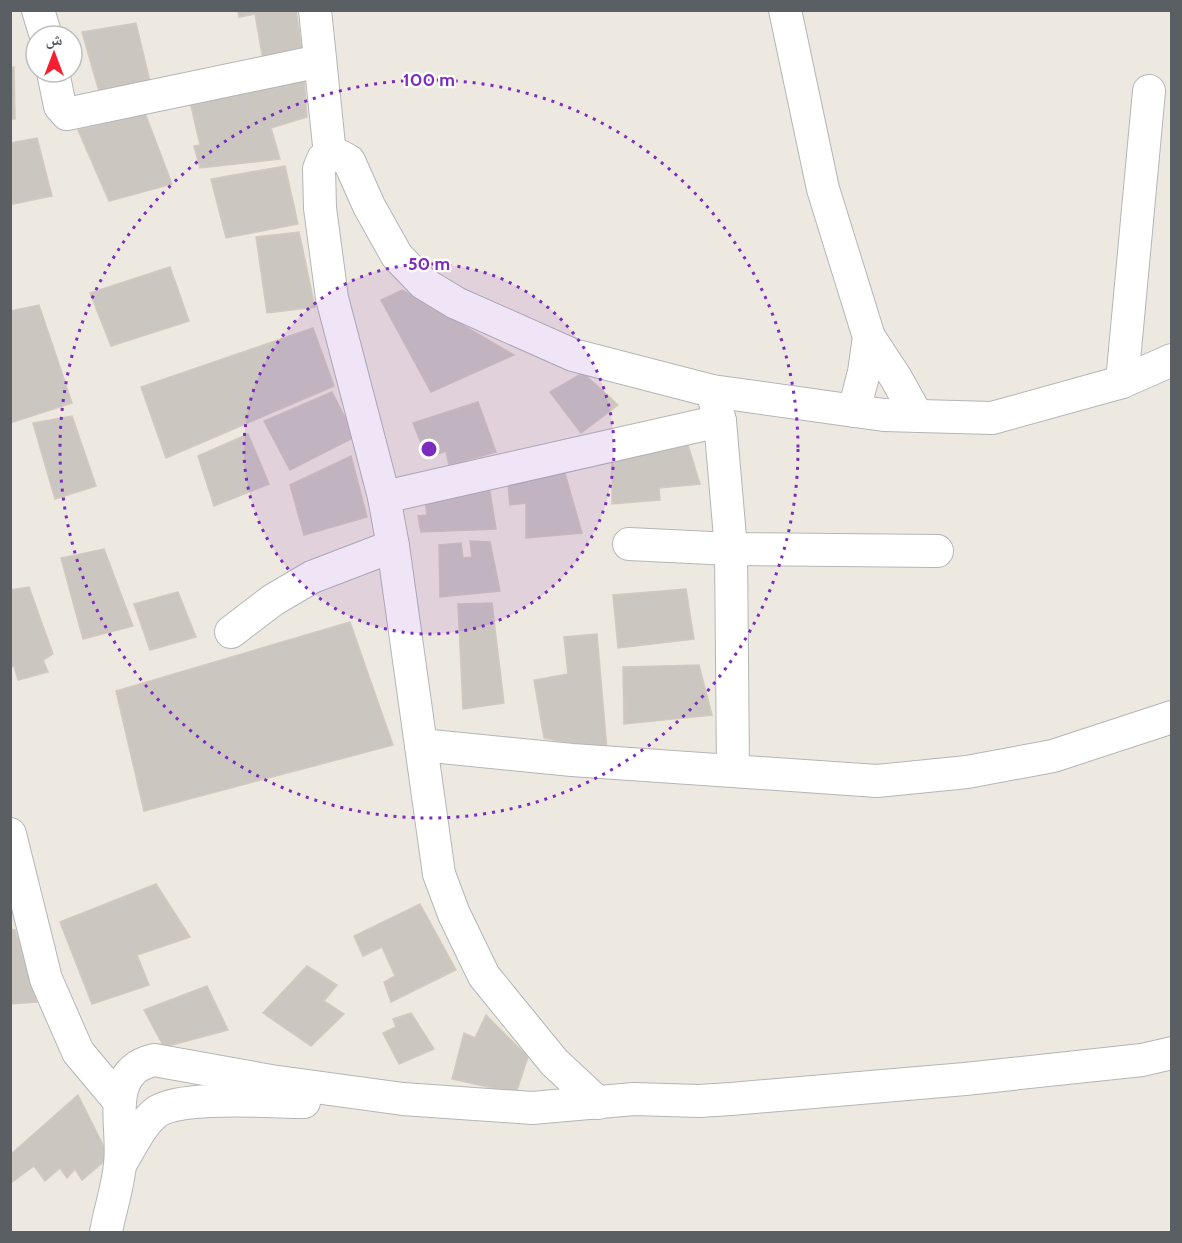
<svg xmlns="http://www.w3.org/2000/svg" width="1182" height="1243" font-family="Cabin,'Noto Naskh Arabic',sans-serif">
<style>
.building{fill:#cbc6c0;stroke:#d3c9be;stroke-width:1.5}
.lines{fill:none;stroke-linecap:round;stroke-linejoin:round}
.minor-casing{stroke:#b2b6b9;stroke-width:34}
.minor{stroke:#fff;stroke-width:32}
.ring{fill:none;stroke:#7b2cbf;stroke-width:3;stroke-dasharray:3 6}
.centre{fill:#7b2cbf;stroke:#fff;stroke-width:3}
.ring-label{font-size:18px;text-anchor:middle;font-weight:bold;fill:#7b2cbf;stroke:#fff;stroke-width:4.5;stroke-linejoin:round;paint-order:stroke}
</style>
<rect width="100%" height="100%" fill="#eee9e0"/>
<!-- building -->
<g class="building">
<polygon points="238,10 296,10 302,50 263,60 255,14 239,17"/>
<polygon points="136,23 151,86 102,102 82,32"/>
<polygon points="14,67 15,119 10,119 10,68"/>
<polygon points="304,80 307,117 271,128 280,159 200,168 194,146 200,145 189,97"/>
<polygon points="145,113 172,184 109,201 78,130"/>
<polygon points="37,138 52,196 13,204 10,191 10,143"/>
<polygon points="285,166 298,224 226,238 211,179"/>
<polygon points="299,232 315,307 267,313 256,237"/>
<polygon points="170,267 189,321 111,346 90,293"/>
<polygon points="402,290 514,355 431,392 381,300"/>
<polygon points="39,305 72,403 10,423 10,311"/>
<polygon points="313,328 334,386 166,458 141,387"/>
<polygon points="583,373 618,405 581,433 550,392"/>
<polygon points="332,392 355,437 290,470 264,421"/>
<polygon points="478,402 496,452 449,465 446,451 427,458 413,423"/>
<polygon points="72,416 96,486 55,499 33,423"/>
<polygon points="248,434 269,484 214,506 198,456"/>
<polygon points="688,445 700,484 659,488 660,500 612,504 612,451"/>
<polygon points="351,456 367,517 304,535 290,485"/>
<polygon points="564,470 582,533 526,538 526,503 510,505 507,475"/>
<polygon points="489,486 496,529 421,532 418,516 427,515 424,493"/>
<polygon points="470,541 490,542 500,591 440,597 439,545 461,543 463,558 472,557"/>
<polygon points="104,549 133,626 83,639 61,558"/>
<polygon points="29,587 53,654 43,660 48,672 18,680 14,666 10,667 10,590"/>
<polygon points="686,589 694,639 618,648 613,595"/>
<polygon points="178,592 196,637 150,650 134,604"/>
<polygon points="492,603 504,703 463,709 458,604"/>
<polygon points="350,622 393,745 144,811 116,691"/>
<polygon points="597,634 607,750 544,738 534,680 568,674 564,637"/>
<polygon points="699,665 712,715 624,724 623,667"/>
<polygon points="156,884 190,937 137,955 149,985 92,1004 60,922"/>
<polygon points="420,904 456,970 391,1002 384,982 395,976 382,947 363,956 354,936"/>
<polygon points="10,929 15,930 37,1002 10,1004"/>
<polygon points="307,966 337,985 324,1001 344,1014 311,1046 263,1013"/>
<polygon points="207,986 228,1030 164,1047 144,1010"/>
<polygon points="411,1013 434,1049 399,1064 383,1033 396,1027 393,1019"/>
<polygon points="486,1015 528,1057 516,1093 452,1079 464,1033 475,1038"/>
<polygon points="78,1095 109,1157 82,1180 75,1169 67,1178 60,1168 45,1181 34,1166 12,1182 10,1155"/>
</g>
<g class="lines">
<defs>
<g id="minor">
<polyline points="38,10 46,36"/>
<polyline points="315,10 330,155 323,159 319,169 320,208 332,298 384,497 393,546 439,874 454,914 484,976 554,1062 598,1103"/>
<polyline points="785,10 823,189 869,337 896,378 917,416"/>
<polyline points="53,72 60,106 67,114 320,61"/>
<polyline points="330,155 340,156 349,161 369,206 397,256 423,283 456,303 573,355 712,391 884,415 992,418 1122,382 1172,360"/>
<polyline points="1122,382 1149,91"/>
<polyline points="712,391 720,421 731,549 733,770"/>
<polyline points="854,411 864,372 869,337"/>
<polyline points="384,497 720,421"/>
<polyline points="629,544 731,549 937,551"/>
<polyline points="231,632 273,600 312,577 393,546"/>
<polyline points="421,745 572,760 877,781 967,772 1053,756 1172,717"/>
<polyline points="10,834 46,979 78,1052 119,1101"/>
<path d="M121,1163C131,1147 142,1122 158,1111C184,1095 271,1102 304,1102"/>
<path d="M106,1232C110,1210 118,1187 120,1164C125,1128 103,1072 154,1060L271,1081L403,1099L532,1108L634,1099L699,1101L731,1099L965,1079L1142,1060L1172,1053"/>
</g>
</defs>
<!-- minor casing -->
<use href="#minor" class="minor-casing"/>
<!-- minor -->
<use href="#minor" class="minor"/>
</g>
<!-- distance rings -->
<circle cx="429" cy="449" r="185" fill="#7b2cbf" fill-opacity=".12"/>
<g class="ring">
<circle cx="429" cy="449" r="185"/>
<circle cx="429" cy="449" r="369"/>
</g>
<circle cx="429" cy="449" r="9" class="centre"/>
<g class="ring-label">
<text x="429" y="86">100 m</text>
<text x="429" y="270">50 m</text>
</g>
<!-- border -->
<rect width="1182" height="1243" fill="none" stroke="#595f63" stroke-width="24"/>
<!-- north arrow -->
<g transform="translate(54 54)"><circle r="28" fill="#ffffff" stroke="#bdbfc1" stroke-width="1.5"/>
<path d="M0-4.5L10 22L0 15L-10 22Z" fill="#f61f31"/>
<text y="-9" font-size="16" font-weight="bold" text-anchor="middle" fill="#595f63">ش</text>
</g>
</svg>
